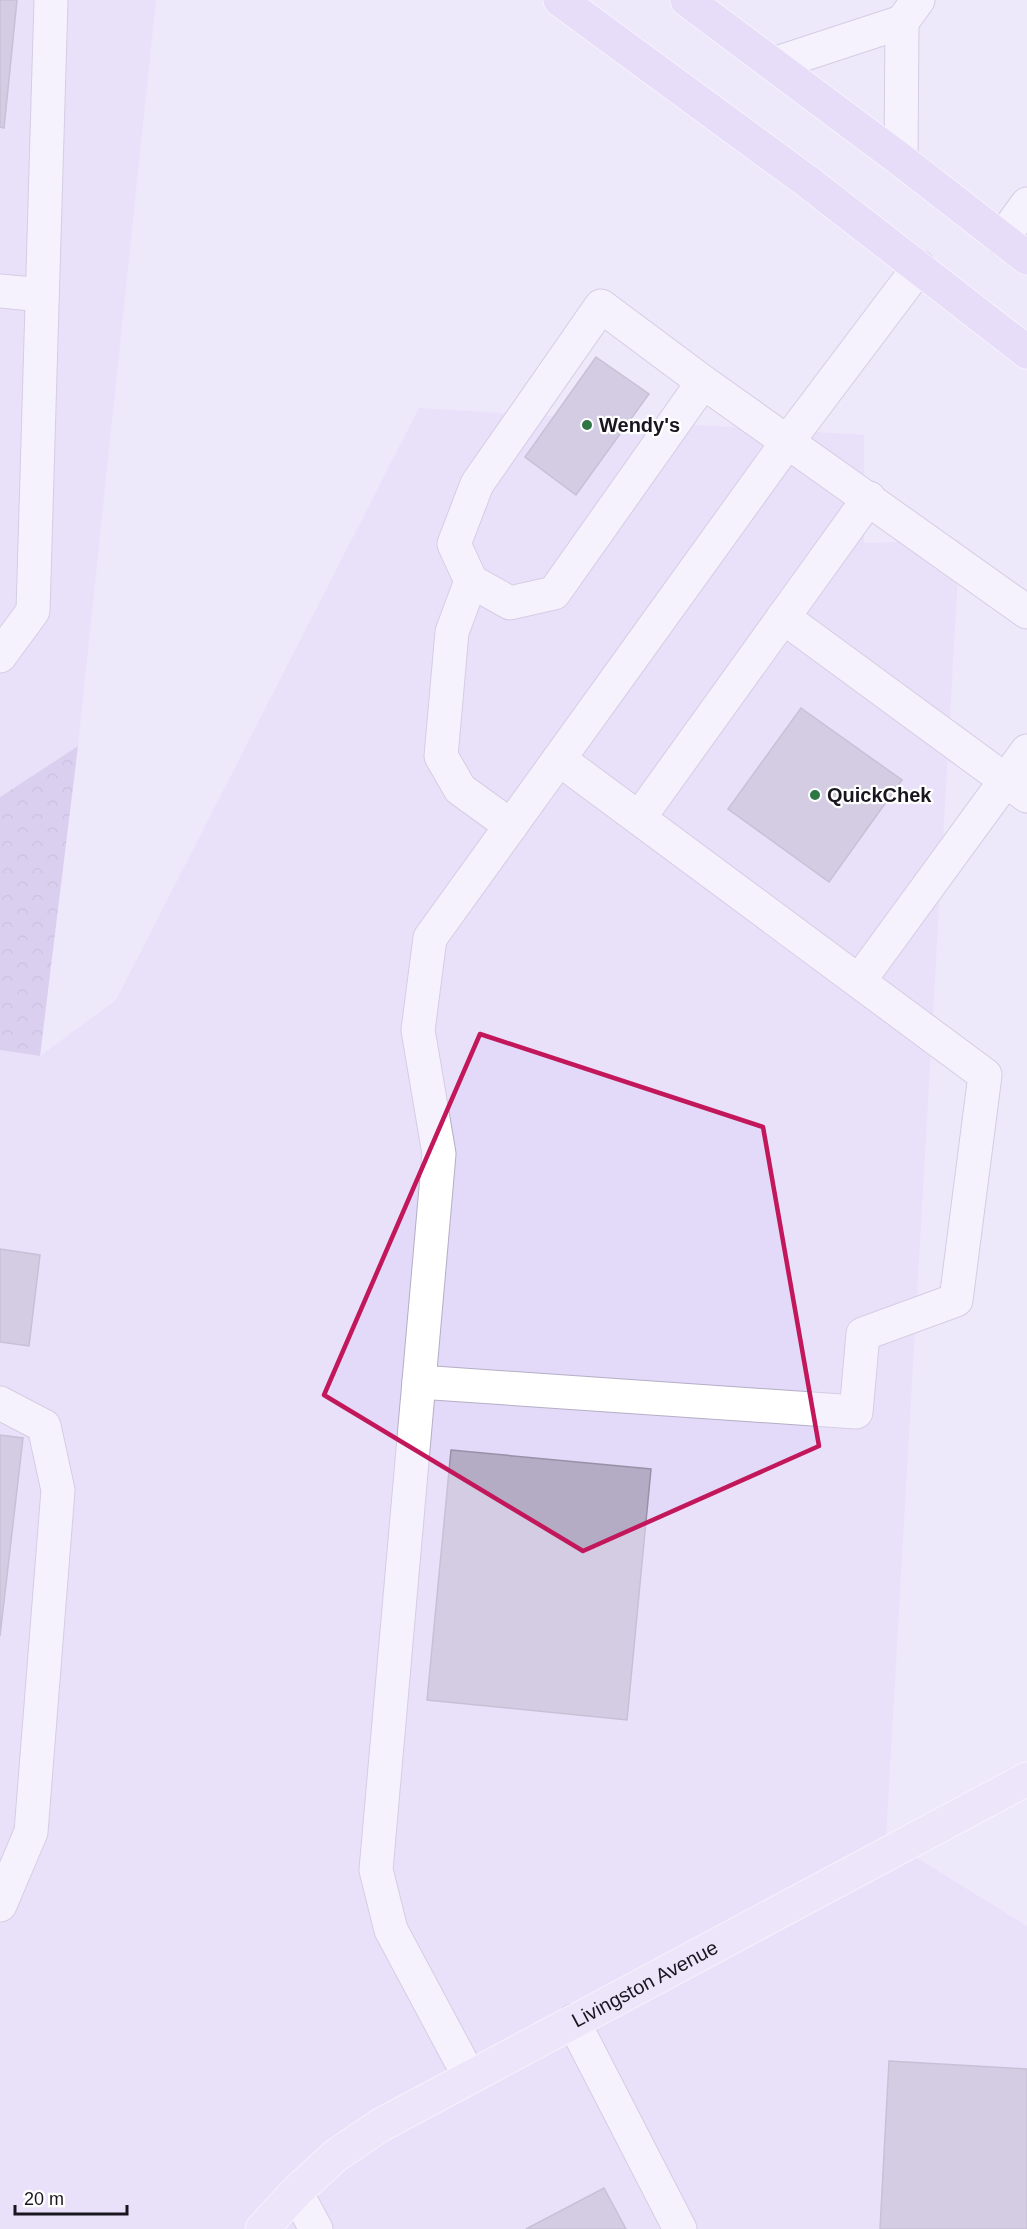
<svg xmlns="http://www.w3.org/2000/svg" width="1027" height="2229" font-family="Arial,sans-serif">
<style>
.built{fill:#e3d9f8}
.forest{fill:url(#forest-crowns)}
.building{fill:#b4acc4;stroke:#9891a8;stroke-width:1.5}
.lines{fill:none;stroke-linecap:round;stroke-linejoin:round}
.minor-casing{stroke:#b5aec5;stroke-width:35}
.major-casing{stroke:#fff;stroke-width:35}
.highway-casing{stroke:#fff;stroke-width:35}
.minor{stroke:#fff;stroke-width:33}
.major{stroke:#ebe3f9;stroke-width:33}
.highway{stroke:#ddd0f5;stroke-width:33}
.marked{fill:none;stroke:#c2185b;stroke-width:4.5;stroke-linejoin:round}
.poi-dot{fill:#2e7643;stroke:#fff;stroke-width:2}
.labels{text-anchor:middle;stroke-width:4.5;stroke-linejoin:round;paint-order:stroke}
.poi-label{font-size:20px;font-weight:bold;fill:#19161f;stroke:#fff;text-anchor:start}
.street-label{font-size:20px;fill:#19161f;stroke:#fff}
</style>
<defs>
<pattern id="forest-crowns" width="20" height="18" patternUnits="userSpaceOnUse" patternTransform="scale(1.5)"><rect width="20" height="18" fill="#c2b2e0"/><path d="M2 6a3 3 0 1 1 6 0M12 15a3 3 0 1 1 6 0" fill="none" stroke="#a698c0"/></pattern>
</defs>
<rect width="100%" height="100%" fill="#eee8fb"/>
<!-- built -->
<g class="built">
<polygon points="0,0 156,0 78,746 0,797"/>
<polygon points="419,408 864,435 864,543 960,540 886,1839 1027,1926 1027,2229 0,2229 0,1050 40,1056 116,1000"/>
</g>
<!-- forest -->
<polygon class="forest" points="78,746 40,1056 0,1050 0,797"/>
<!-- building -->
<g class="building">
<polygon points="0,0 17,0 4,128 0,127"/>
<polygon points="596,357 649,394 576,495 525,457"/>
<polygon points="801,708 902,780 829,882 728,809"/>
<polygon points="0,1249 40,1255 29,1346 0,1342"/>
<polygon points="0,1435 23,1438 0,1636"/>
<polygon points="451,1450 651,1469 627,1720 427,1700"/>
<polygon points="889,2061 1027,2069 1027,2229 880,2229"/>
<polygon points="604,2188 626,2229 526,2229"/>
</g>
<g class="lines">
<defs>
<g id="minor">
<polyline points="774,64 902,22 918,0"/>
<polyline points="901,160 902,22"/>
<polyline points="1002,239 1027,204"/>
<polyline points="0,291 42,295"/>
<polyline points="703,382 554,593 510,603 471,581 454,544 477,484 601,306 703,382 1027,612"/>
<polyline points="471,581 452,632 441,756 460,789 511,826"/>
<polyline points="783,617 1027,796"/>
<polyline points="0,656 33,611 51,0"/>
<polyline points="639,818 869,498"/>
<polyline points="859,981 1027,751"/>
<polyline points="419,1382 856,1412 863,1334 956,1300 985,1075 559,759"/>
<polyline points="0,1403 44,1426 58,1490 31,1832 0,1905"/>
<polyline points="573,2021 680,2229"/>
<polyline points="469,2076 391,1930 376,1870 439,1154 418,1030 430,938 788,441 919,267"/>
<polyline points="296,2192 316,2229"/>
</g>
<g id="major">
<path id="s1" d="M262,2229L296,2192L335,2156L379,2126L1027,1779"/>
</g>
<g id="highway">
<polyline points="560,0 808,182 1027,352"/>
<polyline points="687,0 901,160 1027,258"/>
</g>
</defs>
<!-- minor casing -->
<use href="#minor" class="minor-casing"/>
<!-- major casing -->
<use href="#major" class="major-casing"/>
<!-- highway casing -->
<use href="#highway" class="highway-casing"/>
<!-- minor -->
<use href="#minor" class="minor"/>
<!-- major -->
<use href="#major" class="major"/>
<!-- highway -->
<use href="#highway" class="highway"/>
</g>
<!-- marked area -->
<path d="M0 0H1027V2229H0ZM480,1034L763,1127L819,1446L583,1551L324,1395Z" fill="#eee8fb" fill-opacity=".55" fill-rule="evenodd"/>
<path class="marked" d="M480,1034L763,1127L819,1446L583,1551L324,1395Z"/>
<!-- markers -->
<g class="poi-dot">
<circle cx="587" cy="425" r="6"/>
<circle cx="815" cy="795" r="6"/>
</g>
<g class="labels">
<!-- poi labels -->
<g class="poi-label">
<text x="599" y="432">Wendy's</text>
<text x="827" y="802">QuickChek</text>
</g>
<!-- street labels -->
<g class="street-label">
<text dy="7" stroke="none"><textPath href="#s1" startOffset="458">Livingston Avenue</textPath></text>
</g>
</g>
<!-- scale -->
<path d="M15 2205v9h112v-9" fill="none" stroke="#19161f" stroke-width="3"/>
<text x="24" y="2205" font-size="18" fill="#19161f" stroke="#ffffff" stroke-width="4.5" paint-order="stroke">20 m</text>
</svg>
